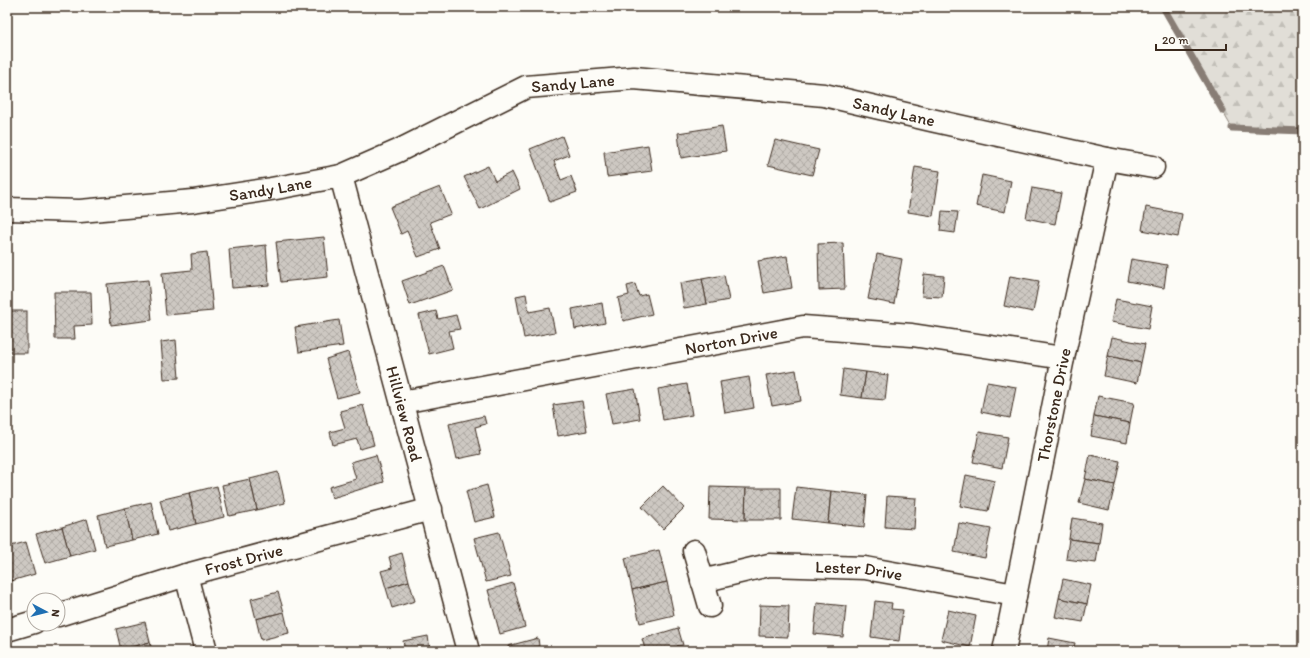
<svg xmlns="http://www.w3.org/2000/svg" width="1310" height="658" font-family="Itim,sans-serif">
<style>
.forest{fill:url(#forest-firs);stroke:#8e847a}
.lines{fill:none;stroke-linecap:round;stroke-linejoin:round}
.stream{stroke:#887d74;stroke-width:7}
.building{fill:url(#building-cross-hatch);stroke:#3b2a1e}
.minor-casing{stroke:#3b2a1e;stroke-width:25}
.minor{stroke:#fdfcf7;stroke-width:22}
.labels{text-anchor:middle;stroke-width:4;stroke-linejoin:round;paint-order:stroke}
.street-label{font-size:17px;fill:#3b2a1e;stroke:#fdfcf7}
</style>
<defs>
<pattern id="forest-firs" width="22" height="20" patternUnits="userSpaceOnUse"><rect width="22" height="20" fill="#e1ded7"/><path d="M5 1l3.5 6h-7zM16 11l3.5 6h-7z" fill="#c2bfb8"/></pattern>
<pattern id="building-cross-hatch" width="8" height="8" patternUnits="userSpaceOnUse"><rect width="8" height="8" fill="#cdc8c2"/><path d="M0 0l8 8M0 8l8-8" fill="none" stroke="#b1aca6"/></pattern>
</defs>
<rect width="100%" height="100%" fill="#fdfcf7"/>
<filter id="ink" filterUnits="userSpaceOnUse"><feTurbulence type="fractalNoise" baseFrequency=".025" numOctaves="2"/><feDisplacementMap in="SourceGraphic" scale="8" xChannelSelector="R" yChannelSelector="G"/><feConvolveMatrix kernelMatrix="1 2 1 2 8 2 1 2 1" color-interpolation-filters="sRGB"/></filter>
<g filter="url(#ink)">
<!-- forest -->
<polygon class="forest" points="1163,7 1303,7 1303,131 1232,128"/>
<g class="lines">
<!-- stream -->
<g class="stream">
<polyline points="1163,7 1223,111"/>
<polyline points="1232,128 1303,131"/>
</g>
</g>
<!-- building -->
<g class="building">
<polygon points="722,126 726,151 681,158 678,133"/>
<polygon points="562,136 569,155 554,161 561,180 571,176 577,192 550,202 530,149"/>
<polygon points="775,140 819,150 812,175 768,165"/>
<polygon points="648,145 652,171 607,177 604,152"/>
<polygon points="488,166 495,181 512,172 520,189 480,209 464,177"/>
<polygon points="915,167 940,171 933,216 908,212"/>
<polygon points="982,175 1011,181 1005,212 976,206"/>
<polygon points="440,187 451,214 430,222 440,249 418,257 407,231 401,234 390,207"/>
<polygon points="1032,188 1061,193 1055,224 1026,218"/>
<polygon points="1146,207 1182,214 1178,237 1142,230"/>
<polygon points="942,211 958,212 955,233 940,231"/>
<polygon points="324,237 328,277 281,282 276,242"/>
<polygon points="843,243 845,289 819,290 818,244"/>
<polygon points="266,245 269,285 232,288 229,249"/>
<polygon points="207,252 213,311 166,315 162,273 192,270 191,254"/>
<polygon points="877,254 902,259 894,304 868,299"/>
<polygon points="787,256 792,288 764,293 758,261"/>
<polygon points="1131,259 1167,265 1164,288 1127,281"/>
<polygon points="444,266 453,290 410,305 402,281"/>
<polygon points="924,274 944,276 942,297 922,296"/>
<polygon points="724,275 729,300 707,304 702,279"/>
<polygon points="1010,276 1039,281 1033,312 1004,306"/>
<polygon points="702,279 707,304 684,308 680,283"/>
<polygon points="148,280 152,320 111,325 107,284"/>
<polygon points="635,284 639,296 647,294 652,314 623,321 618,298 629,295 627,286"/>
<polygon points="54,292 91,292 92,325 74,326 75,339 55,339"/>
<polygon points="526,294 529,312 550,308 555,332 524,338 516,296"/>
<polygon points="1116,299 1152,306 1148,329 1111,322"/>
<polygon points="602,303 605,323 575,329 572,309"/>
<rect x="7" y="311" width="20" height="42"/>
<polygon points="436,311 438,319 456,315 460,329 449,331 453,348 429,354 419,315"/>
<polygon points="339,320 343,346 299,352 295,327"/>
<polygon points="1112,337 1145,344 1141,363 1108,356"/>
<polygon points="176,340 179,378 164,379 161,342"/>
<polygon points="348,352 360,392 337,398 326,359"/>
<polygon points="1108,356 1141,363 1137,383 1104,376"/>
<polygon points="843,369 866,372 862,398 840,395"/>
<polygon points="796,370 801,401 772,406 766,375"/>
<polygon points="866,372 888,375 885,400 862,398"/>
<polygon points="749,377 754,408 725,413 720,382"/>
<polygon points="987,382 1016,387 1010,418 981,412"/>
<polygon points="687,384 692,415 663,420 658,389"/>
<polygon points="635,389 640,419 612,424 606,394"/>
<polygon points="1098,396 1134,403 1130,423 1094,416"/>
<polygon points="582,401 587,431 558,436 553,405"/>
<polygon points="363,405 374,445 360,449 357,439 333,445 330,432 345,428 340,411"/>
<polygon points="484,416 486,424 475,427 481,454 457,459 449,424"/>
<polygon points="1094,416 1130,423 1127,443 1091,436"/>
<polygon points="979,432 1008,437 1002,468 973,462"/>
<polygon points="376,455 384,482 332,498 329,487 356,479 351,462"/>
<polygon points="1090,455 1120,461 1115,485 1085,479"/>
<polygon points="278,472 285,503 257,510 250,479"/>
<polygon points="966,475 995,481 988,511 960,506"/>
<polygon points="250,479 257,510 229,516 222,485"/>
<polygon points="1085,479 1115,485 1109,510 1079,503"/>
<polygon points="487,485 495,517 474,522 466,491"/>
<polygon points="217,486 224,517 196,524 189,493"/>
<polygon points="663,486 684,508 663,529 642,507"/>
<polygon points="710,487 746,488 745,520 709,519"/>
<polygon points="796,487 831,491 828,523 792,519"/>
<polygon points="746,488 781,488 781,520 745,520"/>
<polygon points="831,491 867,495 864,527 828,523"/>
<polygon points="189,493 196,524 168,531 160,500"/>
<polygon points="887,496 916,498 914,529 885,527"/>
<polygon points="151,502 158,534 132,540 125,508"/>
<polygon points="125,508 132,540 105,546 98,515"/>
<polygon points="1072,518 1102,523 1099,543 1069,539"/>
<polygon points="87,519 95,549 70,556 62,527"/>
<polygon points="959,523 991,529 985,558 954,552"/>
<polygon points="62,527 70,556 45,563 36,534"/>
<polygon points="499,532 511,576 486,582 474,538"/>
<polygon points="1069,539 1099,543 1096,563 1066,559"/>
<polygon points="26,542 35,574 11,581 7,566 7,547"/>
<polygon points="659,550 667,582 632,590 625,558"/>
<polygon points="402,553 409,581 386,588 381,571 392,568 389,557"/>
<polygon points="7,566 11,581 7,582"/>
<polygon points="1063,579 1091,585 1087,604 1059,598"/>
<polygon points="409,581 415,601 392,608 386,588"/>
<polygon points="667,582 674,615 640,623 632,590"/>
<polygon points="513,583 525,627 500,634 488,590"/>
<polygon points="278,592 284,612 256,619 251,599"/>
<polygon points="1059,598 1087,604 1083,622 1055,617"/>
<polygon points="875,601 892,603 891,609 903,610 899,641 871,637"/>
<polygon points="817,603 846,606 843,637 814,634"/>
<polygon points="760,605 789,606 788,637 759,636"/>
<polygon points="948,610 976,616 970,647 941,640"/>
<polygon points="284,612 289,633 261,640 256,619"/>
<polygon points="145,622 150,642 121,650 116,629"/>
<polygon points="678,628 683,645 677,646 679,651 639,651 645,649 642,639"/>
<polygon points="428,636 430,651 405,651 403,641"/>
<polygon points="538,638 539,646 534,647 535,651 509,651 508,646"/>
<polygon points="1049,638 1075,643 1073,651 1047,651"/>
<polygon points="150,642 152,651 122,651 121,650"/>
</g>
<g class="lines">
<defs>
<g id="minor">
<path id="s1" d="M341,176L468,651"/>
<path id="s2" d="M7,209L80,211L193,201L271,189L341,176L398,151L526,87L634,78L824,95L931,120L1107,159L1153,167"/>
<path id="s3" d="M402,402L803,327L912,335L1063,358"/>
<polyline points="694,551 710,606"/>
<polyline points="186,575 206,651"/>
<path id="s4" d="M702,581L769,565L865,568L1015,595"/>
<path id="s5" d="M58,615L186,575L431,509"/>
<polyline points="7,630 34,622"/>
<path id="s6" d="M1004,651L1063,358L1107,159"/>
</g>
</defs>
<!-- minor casing -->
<use href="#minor" class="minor-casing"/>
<!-- minor -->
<use href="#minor" class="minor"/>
</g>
</g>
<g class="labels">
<!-- street labels -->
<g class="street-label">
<text dy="6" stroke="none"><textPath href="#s2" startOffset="589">Sandy Lane</textPath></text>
<text dy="6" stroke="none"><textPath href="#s2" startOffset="913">Sandy Lane</textPath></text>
<text dy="6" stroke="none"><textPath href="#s2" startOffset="265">Sandy Lane</textPath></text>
<text dy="6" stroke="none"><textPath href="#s3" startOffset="335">Norton Drive</textPath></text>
<text dy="6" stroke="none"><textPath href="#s6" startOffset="251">Thorstone Drive</textPath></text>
<text dy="6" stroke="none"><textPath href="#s1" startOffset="246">Hillview Road</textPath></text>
<text dy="6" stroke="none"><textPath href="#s5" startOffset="194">Frost Drive</textPath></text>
<text dy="6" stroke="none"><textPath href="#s4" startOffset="159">Lester Drive</textPath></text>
</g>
</g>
<!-- margin -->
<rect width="1310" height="658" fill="none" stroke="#fdfcf7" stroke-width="24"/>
<rect x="12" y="12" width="1286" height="634" fill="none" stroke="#3b2a1e" stroke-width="1.5" filter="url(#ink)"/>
<!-- north arrow -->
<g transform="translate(46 612) rotate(97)"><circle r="19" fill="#fdfcf7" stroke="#afa8a0"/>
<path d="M0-3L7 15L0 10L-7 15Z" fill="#1f6fb2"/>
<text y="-6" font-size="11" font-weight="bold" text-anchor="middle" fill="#3b2a1e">N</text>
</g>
<!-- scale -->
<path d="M1156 44v6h70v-6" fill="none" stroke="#3b2a1e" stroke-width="2"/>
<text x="1162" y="44" font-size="12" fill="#3b2a1e" stroke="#fdfcf7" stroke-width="3" paint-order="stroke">20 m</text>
</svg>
